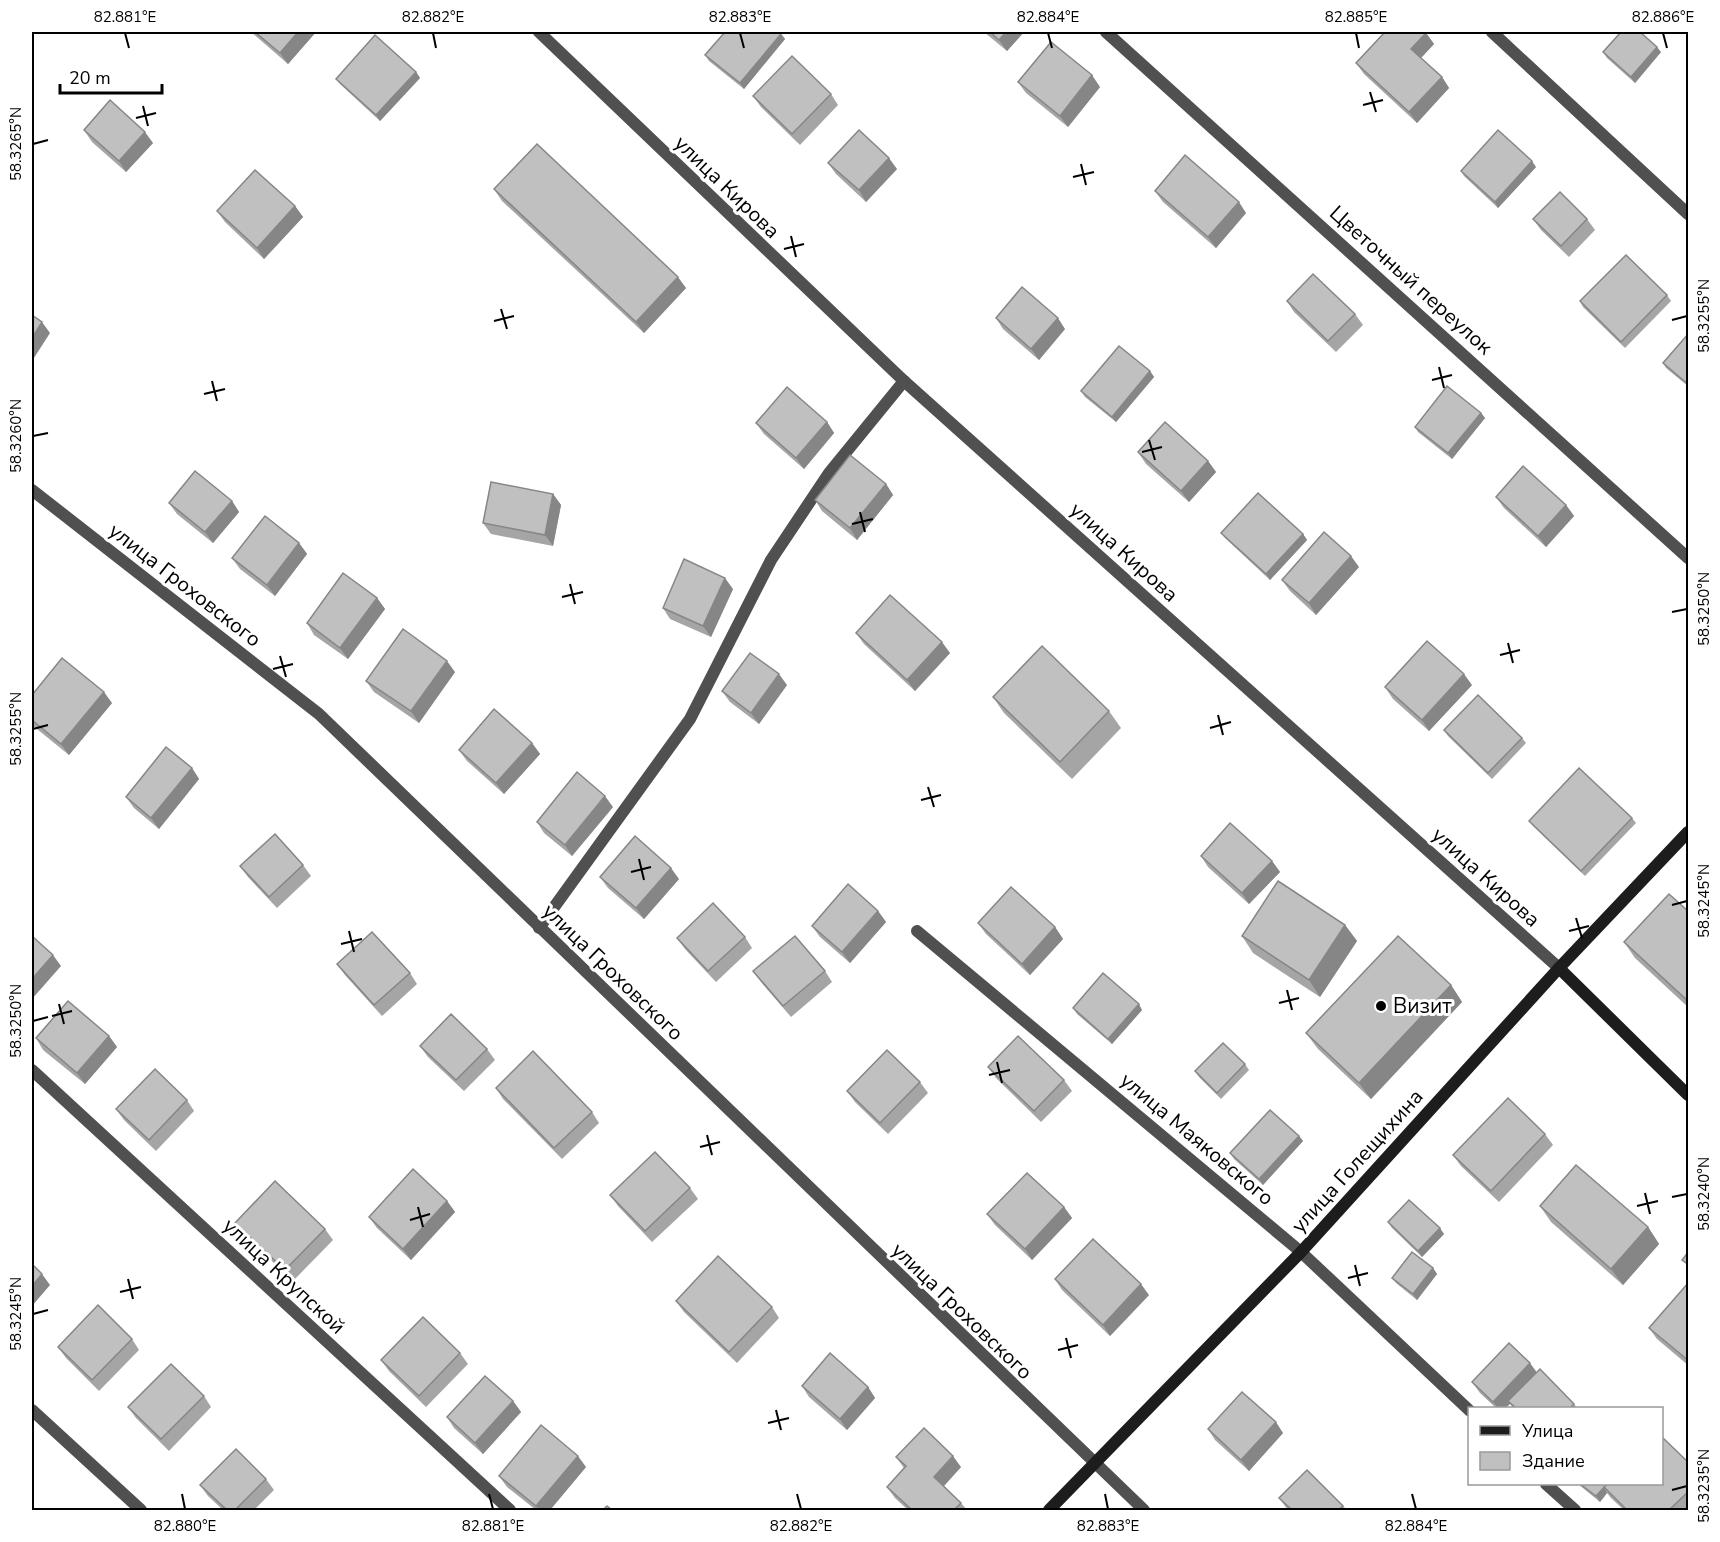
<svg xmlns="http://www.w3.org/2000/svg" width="1720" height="1542" font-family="'Nunito Sans',sans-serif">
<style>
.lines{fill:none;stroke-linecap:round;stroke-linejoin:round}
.lane{stroke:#505050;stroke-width:12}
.street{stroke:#505050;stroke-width:12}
.secondary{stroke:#1d1d1d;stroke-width:12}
.wall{fill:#a5a5a5}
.shaded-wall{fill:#868686}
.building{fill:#c0c0c0;stroke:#868686;stroke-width:1.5}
.ticks{fill:none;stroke:#000;stroke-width:2}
.poi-dot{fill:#000;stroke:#fff;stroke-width:2}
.labels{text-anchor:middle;stroke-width:6;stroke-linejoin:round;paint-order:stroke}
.street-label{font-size:21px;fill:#000;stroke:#fff}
.poi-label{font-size:21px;fill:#000;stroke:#fff;text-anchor:start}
.neatline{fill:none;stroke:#000;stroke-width:2}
.ticks-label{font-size:15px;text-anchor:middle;fill:#000}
</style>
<rect width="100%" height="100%" fill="#fff"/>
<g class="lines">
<!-- lane -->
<polyline class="lane" points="539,928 690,719 771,560 829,473 904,381"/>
<!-- street -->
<g class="street">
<polyline points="539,32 904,381 1559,968"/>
<polyline points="1106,32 1688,558"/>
<polyline points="1492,32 1688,214"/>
<polyline points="32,490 319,714 1144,1510"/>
<polyline points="917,931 1301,1252 1470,1411"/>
<polyline points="32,1070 510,1510"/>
<polyline points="32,1410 141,1510"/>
<polyline points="1546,1484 1575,1510"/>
</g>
<!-- secondary -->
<g class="secondary">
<polyline points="1559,968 1688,1095"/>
<polyline points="1049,1510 1301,1252 1559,968 1688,832"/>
</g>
</g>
<!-- wall -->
<g class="wall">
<polygon points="251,32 316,32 288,64"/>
<polygon points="984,32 1024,32 1007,51"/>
<polygon points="1426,33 1434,44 1421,58 1442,77 1449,88 1417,123 1364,74 1356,63"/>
<polygon points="781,34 785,39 744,89 709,61 705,55"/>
<polygon points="1603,52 1661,52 1635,83 1607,58"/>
<polygon points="416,72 420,78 380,121 340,84 336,79"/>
<polygon points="1018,82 1100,87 1068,127 1026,93"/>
<polygon points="831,94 838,105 800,145 761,107 753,96"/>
<polygon points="84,130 153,143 126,172 92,142"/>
<polygon points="828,163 897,169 866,202 836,174"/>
<polygon points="1536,167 1498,208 1464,176 1461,171"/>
<polygon points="494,189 686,288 644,333 502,201"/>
<polygon points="1155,191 1246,213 1216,248 1163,202"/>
<polygon points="295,206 303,217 264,259 225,222 217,211"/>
<polygon points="1533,219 1587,219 1595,230 1569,257 1541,230"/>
<polygon points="1667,295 1671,301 1625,348 1583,307 1580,301"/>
<polygon points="1287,301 1355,314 1363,325 1336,352 1294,312"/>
<polygon points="996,318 1065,329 1039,360 1003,329"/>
<polygon points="1689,333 1689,387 1666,368 1663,363"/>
<polygon points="1150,371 1154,377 1116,422 1085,397 1081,391"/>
<polygon points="1481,413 1485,418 1452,459 1418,432 1415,427"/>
<polygon points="827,422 834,433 804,469 764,434 756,423"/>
<polygon points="1138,452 1208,461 1216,472 1189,502 1146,464"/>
<polygon points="886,484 893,495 857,540 822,511 815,500"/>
<polygon points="553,494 561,505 553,546 491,534 483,523"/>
<polygon points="1496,497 1566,505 1574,516 1546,547 1504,508"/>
<polygon points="232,501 239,512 213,543 177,514 169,503"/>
<polygon points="1221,533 1303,534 1307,540 1270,580 1225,538"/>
<polygon points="299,543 307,554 275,596 240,569 232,558"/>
<polygon points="1359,567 1316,615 1290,591 1282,580"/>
<polygon points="733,589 711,637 670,619 663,608"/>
<polygon points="377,598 385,609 348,659 314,635 307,623"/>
<polygon points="856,633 950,653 915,691 864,644"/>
<polygon points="455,672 419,723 374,692 366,681"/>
<polygon points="787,685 759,724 730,702 722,691"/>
<polygon points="1472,685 1429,731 1393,699 1385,687"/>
<polygon points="32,695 112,703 69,755 32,725"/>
<polygon points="993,697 1109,711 1121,728 1072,779 1004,713"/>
<polygon points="1444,730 1522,738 1526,743 1492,779 1448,736"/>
<polygon points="532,743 540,754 504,794 467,761 459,750"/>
<polygon points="192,768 199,779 159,829 134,808 126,797"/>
<polygon points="613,807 572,856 544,833 537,822"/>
<polygon points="1632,818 1636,823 1585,876 1533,826 1529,821"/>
<polygon points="1201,856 1272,861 1280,872 1249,904 1208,867"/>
<polygon points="303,865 311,876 277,908 248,877 240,866"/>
<polygon points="600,877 679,879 644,919 608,888"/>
<polygon points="878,911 886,922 850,963 820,937 812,926"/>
<polygon points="1689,912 1689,1008 1635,958 1624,942"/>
<polygon points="978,923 1055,927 1063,939 1030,975 986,934"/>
<polygon points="1345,925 1357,941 1320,997 1253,953 1242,936"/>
<polygon points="745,937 752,948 716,982 685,949 677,938"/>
<polygon points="337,964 410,973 417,984 382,1016 345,975"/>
<polygon points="753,971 825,971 832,982 791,1017 761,982"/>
<polygon points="1451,985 1462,1002 1371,1099 1318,1049 1306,1033"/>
<polygon points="1073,1008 1142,1010 1112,1044 1077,1014"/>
<polygon points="109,1036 117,1047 85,1084 43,1050 36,1038"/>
<polygon points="420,1046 487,1049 495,1060 464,1091 428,1057"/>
<polygon points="1245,1064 1249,1070 1221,1099 1199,1077 1195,1071"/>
<polygon points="988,1067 1064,1080 1072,1091 1041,1122 996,1078"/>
<polygon points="920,1082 928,1093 888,1134 855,1102 847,1091"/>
<polygon points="496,1088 592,1112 599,1123 562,1159 503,1099"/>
<polygon points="187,1100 194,1111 156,1151 124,1120 116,1109"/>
<polygon points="1545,1134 1553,1145 1499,1202 1461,1166 1453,1155"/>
<polygon points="1299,1136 1303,1141 1263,1185 1234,1159 1230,1153"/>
<polygon points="690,1188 698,1199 652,1242 618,1206 610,1195"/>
<polygon points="447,1201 455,1212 411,1260 377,1228 369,1217"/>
<polygon points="1540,1206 1648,1227 1659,1244 1623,1285 1551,1222"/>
<polygon points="1064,1207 1072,1218 1032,1260 995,1225 987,1214"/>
<polygon points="1388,1222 1444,1234 1422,1257 1392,1228"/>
<polygon points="235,1223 325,1229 333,1240 293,1281 243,1234"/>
<polygon points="1433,1268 1437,1274 1417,1300 1396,1283 1392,1278"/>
<polygon points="1055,1279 1149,1295 1110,1336 1062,1290"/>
<polygon points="1689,1282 1689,1366 1657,1339 1649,1328"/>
<polygon points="676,1301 772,1307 779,1318 737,1363 684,1312"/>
<polygon points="132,1339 139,1350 99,1391 66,1358 58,1347"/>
<polygon points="460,1353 468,1364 426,1407 389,1371 381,1360"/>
<polygon points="1537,1373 1574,1404 1577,1408 1513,1408 1510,1404 1505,1408 1496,1408 1480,1393 1472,1382"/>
<polygon points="802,1386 868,1387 875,1398 847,1430 809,1397"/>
<polygon points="204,1396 211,1407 169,1451 136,1418 128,1407"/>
<polygon points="513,1401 521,1412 483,1454 454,1428 447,1417"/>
<polygon points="1208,1429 1283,1433 1249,1471 1215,1440"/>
<polygon points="896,1457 961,1467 944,1486 961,1503 967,1510 908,1510 895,1498 887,1487 904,1468"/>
<polygon points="1689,1463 1689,1510 1624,1510 1611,1498 1607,1493 1600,1502 1578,1484 1662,1484"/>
<polygon points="586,1467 550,1510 536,1510 507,1487 499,1476"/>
<polygon points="266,1479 274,1490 254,1510 223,1510 208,1496 200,1485"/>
<polygon points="1279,1498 1343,1506 1347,1510 1288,1510"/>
</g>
<!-- shaded-wall -->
<g class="shaded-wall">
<polygon points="298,32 316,32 288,64 280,53"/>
<polygon points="1006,32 1024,32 1007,51 999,40"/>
<polygon points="1426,33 1434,44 1419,60 1411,49"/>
<polygon points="781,34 785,39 744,89 740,83"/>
<polygon points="1657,47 1661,52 1635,83 1631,77"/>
<polygon points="416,72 420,78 380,121 376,115"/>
<polygon points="1092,75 1100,87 1068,127 1060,116"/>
<polygon points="1442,77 1449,88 1417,123 1409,112"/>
<polygon points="145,132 153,143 126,172 119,161"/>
<polygon points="889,158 897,169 866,202 859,190"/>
<polygon points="1532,161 1536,167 1498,208 1495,202"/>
<polygon points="1239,202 1246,213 1216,248 1208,237"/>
<polygon points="295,206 303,217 264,259 257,248"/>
<polygon points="678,277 686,288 644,333 636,322"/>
<polygon points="1058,318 1065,329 1039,360 1031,349"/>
<polygon points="42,322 50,333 32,361 32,338"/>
<polygon points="1150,371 1154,377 1116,422 1112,417"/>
<polygon points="1481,413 1485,418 1452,459 1448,453"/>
<polygon points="827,422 834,433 804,469 796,458"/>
<polygon points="1208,461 1216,472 1189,502 1181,491"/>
<polygon points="886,484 893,495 857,540 850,528"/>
<polygon points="553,494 561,505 553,546 545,535"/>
<polygon points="232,501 239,512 213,543 205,532"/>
<polygon points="1566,505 1574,516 1546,547 1538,536"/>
<polygon points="1303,534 1307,540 1270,580 1266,574"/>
<polygon points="299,543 307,554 275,596 267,585"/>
<polygon points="1351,556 1359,567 1316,615 1309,603"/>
<polygon points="725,578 733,589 711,637 703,626"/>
<polygon points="377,598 385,609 348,659 340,648"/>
<polygon points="942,642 950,653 915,691 907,680"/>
<polygon points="447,661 455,672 419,723 411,711"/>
<polygon points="779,674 787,685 759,724 751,713"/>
<polygon points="1464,674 1472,685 1429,731 1422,720"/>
<polygon points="104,692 112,703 69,755 61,744"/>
<polygon points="532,743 540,754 504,794 496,783"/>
<polygon points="192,768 199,779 159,829 151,818"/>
<polygon points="605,796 613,807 572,856 565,845"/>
<polygon points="1272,861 1280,872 1249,904 1242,893"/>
<polygon points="671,868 679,879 644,919 636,908"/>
<polygon points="878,911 886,922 850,963 842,952"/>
<polygon points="1345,925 1357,941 1320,997 1309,980"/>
<polygon points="1055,927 1063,939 1030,975 1022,964"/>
<polygon points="53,955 61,966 32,999 32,979"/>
<polygon points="1451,985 1462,1002 1371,1099 1359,1083"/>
<polygon points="1139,1004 1142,1010 1112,1044 1108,1039"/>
<polygon points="109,1036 117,1047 85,1084 77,1073"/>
<polygon points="1299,1136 1303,1141 1263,1185 1259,1179"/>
<polygon points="447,1201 455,1212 411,1260 403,1249"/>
<polygon points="1064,1207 1072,1218 1032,1260 1025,1249"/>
<polygon points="1648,1227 1659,1244 1623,1285 1611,1269"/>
<polygon points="1440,1228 1444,1234 1422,1257 1418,1251"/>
<polygon points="1433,1268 1437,1274 1417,1300 1413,1294"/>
<polygon points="42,1274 50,1285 32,1306 32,1286"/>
<polygon points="1141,1284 1149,1295 1110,1336 1103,1325"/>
<polygon points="1530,1363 1538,1374 1508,1401 1510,1404 1505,1408 1498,1408 1493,1402"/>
<polygon points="868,1387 875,1398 847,1430 840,1419"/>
<polygon points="513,1401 521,1412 483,1454 475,1443"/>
<polygon points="1276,1422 1283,1433 1249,1471 1241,1460"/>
<polygon points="578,1456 586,1467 550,1510 539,1510 536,1506"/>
<polygon points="953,1456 961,1467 942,1488 934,1477"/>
<polygon points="1604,1487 1607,1493 1600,1502 1596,1496"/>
</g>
<!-- building -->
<g class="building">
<polygon points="255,32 298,32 280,53"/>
<polygon points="725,32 778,32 781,34 740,83 705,55"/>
<polygon points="990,32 1006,32 999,40"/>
<polygon points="1385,32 1425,32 1426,33 1411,49 1442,77 1409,112 1356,63"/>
<polygon points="1621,32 1640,32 1657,47 1631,77 1603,52"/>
<polygon points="375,35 416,72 376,115 336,79"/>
<polygon points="1051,42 1092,75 1060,116 1018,82"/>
<polygon points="792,56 831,94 792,134 753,96"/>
<polygon points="110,100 145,132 119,161 84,130"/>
<polygon points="859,130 889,158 859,190 828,163"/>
<polygon points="1498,130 1532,161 1495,202 1461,171"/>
<polygon points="537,144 678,277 636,322 494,189"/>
<polygon points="1185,155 1239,202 1208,237 1155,191"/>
<polygon points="255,170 295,206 257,248 217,211"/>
<polygon points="1560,192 1587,219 1561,246 1533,219"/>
<polygon points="1626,255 1667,295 1621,342 1580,301"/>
<polygon points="1313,274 1355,314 1328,341 1287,301"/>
<polygon points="1022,287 1058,318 1031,349 996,318"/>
<polygon points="32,315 42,322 32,338"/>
<polygon points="1689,333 1689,385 1663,363"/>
<polygon points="1119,346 1150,371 1112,417 1081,391"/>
<polygon points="1447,386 1481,413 1448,453 1415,427"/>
<polygon points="787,387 827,422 796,458 756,423"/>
<polygon points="1165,422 1208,461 1181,491 1138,452"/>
<polygon points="850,455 886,484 850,528 815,500"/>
<polygon points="1523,466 1566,505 1538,536 1496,497"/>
<polygon points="195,471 232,501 205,532 169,503"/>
<polygon points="491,482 553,494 545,535 483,523"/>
<polygon points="1258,493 1303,534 1266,574 1221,533"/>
<polygon points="265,516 299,543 267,585 232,558"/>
<polygon points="1324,532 1351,556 1309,603 1282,580"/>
<polygon points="684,559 725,578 703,626 663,608"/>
<polygon points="343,573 377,598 340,648 307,623"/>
<polygon points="890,595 942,642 907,680 856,633"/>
<polygon points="403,629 447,661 411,711 366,681"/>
<polygon points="1427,641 1464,674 1422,720 1385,687"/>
<polygon points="1042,646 1109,711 1060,762 993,697"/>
<polygon points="750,653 779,674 751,713 722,691"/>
<polygon points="62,658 104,692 61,744 32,720 32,695"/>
<polygon points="1478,695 1522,738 1488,773 1444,730"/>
<polygon points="494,709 532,743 496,783 459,750"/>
<polygon points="166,747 192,768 151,818 126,797"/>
<polygon points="1579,768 1632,818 1581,871 1529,821"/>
<polygon points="577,772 605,796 565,845 537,822"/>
<polygon points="1230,823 1272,861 1242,893 1201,856"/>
<polygon points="275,834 303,865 269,897 240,866"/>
<polygon points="635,836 671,868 636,908 600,877"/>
<polygon points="1278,881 1345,925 1309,980 1242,936"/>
<polygon points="848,884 878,911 842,952 812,926"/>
<polygon points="1011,887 1055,927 1022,964 978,923"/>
<polygon points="1669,894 1689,912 1689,1002 1624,942"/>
<polygon points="713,903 745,937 708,971 677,938"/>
<polygon points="372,932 410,973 374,1005 337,964"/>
<polygon points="32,936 53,955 32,979"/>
<polygon points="795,936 825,971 783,1006 753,971"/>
<polygon points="1398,936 1451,985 1359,1083 1306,1033"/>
<polygon points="1103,973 1139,1004 1108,1039 1073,1008"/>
<polygon points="68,1001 109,1036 77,1073 36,1038"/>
<polygon points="451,1014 487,1049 456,1080 420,1046"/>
<polygon points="1018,1036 1064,1080 1034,1111 988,1067"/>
<polygon points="1223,1043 1245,1064 1217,1093 1195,1071"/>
<polygon points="887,1050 920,1082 880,1123 847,1091"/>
<polygon points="533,1051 592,1112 554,1148 496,1088"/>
<polygon points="155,1069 187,1100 149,1140 116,1109"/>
<polygon points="1508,1098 1545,1134 1491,1191 1453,1155"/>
<polygon points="1270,1110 1299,1136 1259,1179 1230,1153"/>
<polygon points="655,1152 690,1188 645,1231 610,1195"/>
<polygon points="1576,1165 1648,1227 1611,1269 1540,1206"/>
<polygon points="413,1169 447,1201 403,1249 369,1217"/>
<polygon points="1027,1173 1064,1207 1025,1249 987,1214"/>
<polygon points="275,1181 325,1229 285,1270 235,1223"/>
<polygon points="1409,1200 1440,1228 1418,1251 1388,1222"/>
<polygon points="1093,1239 1141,1284 1103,1325 1055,1279"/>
<polygon points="1689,1251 1689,1265 1682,1260"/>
<polygon points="1412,1252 1433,1268 1413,1294 1392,1278"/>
<polygon points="718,1256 772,1307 729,1352 676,1301"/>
<polygon points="32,1264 42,1274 32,1286"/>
<polygon points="1689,1282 1689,1361 1649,1328"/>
<polygon points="98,1305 132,1339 92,1380 58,1347"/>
<polygon points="423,1317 460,1353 419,1396 381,1360"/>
<polygon points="1509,1343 1530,1363 1493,1402 1472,1382"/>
<polygon points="830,1353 868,1387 840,1419 802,1386"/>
<polygon points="171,1364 204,1396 161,1439 128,1407"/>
<polygon points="1540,1369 1574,1404 1570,1408 1516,1408 1508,1401"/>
<polygon points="485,1376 513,1401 475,1443 447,1417"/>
<polygon points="1242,1392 1276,1422 1241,1460 1208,1429"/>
<polygon points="541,1425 578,1456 536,1506 499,1476"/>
<polygon points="924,1428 953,1456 934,1477 961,1503 954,1510 912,1510 887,1487 906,1466 896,1457"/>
<polygon points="1662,1437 1689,1463 1689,1491 1669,1510 1627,1510 1604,1487 1607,1484 1662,1484"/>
<polygon points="236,1449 266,1479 235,1510 227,1510 200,1485"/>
<polygon points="1307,1470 1343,1506 1338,1510 1292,1510 1279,1498"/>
<polygon points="1580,1484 1607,1484 1596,1496"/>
<polygon points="607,1506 612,1510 603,1510"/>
</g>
<!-- ticks -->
<path class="ticks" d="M125,33L129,48M433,33L436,48M740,33L744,48M1048,33L1052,48M1356,33L1359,48M1663,33L1667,48M1370,92L1376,112M1363,105L1383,100M143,106L148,126M136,118L156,113M33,144L48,140M1081,164L1086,185M1073,177L1094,172M791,236L796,257M784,249L804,244M501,309L507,329M1672,320L1687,316M494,321L514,316M1439,367L1444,388M1432,380L1452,375M212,381L217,401M204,394L225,389M33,436L48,433M1149,440L1155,460M1142,452L1162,447M860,512L865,532M852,524L873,519M570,584L575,604M562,597L583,592M1672,612L1687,609M1508,643L1513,663M1500,655L1520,650M280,656L286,677M273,669L293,664M1218,715L1223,735M1210,728L1231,722M33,729L48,725M928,787L934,807M921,800L941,795M639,859L644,880M631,872L651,867M1672,905L1687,901M1576,918L1582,938M349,931L354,952M1569,931L1589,926M341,944L362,939M1287,990L1292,1010M1279,1003L1299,998M59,1004L64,1024M52,1016L72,1011M33,1021L48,1017M997,1062L1002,1083M989,1075L1010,1070M707,1135L712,1155M700,1147L720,1142M1645,1193L1650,1214M1672,1197L1687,1194M1637,1206L1658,1201M418,1207L423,1227M410,1220L430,1214M1355,1265L1360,1286M1348,1278L1368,1273M128,1279L133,1299M120,1292L141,1287M33,1314L48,1310M1066,1338L1071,1358M1058,1350L1078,1345M776,1410L781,1430M768,1423L789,1418M1672,1490L1687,1486M182,1494L185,1509M489,1494L493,1509M797,1494L801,1509M1105,1494L1108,1509M1412,1494L1416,1509"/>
<!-- markers -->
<circle class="poi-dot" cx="1381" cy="1006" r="6"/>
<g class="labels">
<!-- street labels -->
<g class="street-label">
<text transform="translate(727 187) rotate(44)" y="7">улица Кирова</text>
<text transform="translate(1411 280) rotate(42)" y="7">Цветочный переулок</text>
<text transform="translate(1124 552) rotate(42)" y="7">улица Кирова</text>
<text transform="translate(185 585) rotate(38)" y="7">улица Гроховского</text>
<text transform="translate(1486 877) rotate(42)" y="7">улица Кирова</text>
<text transform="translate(613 972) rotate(44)" y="7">улица Гроховского</text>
<text transform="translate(1197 1139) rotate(40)" y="7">улица Маяковского</text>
<text transform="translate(1357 1161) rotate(-48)" y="7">улица Голещихина</text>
<text transform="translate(284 1276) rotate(43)" y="7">улица Крупской</text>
<text transform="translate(962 1311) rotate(44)" y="7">улица Гроховского</text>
</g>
<!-- poi labels -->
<g class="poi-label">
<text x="1393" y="1013">Визит</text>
</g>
</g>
<!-- border -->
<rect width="1720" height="1542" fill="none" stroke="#ffffff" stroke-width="66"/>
<!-- legend -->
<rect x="1468" y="1407" width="195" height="78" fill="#ffffff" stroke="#999999" stroke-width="1.5"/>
<rect x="1480" y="1426" width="30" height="9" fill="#1d1d1d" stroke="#999999" stroke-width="1.5"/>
<text x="1522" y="1437" font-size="18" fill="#000000">Улица</text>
<rect x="1480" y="1452" width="30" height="18" fill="#c0c0c0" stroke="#999999" stroke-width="1.5"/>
<text x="1522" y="1467" font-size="18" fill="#000000">Здание</text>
<!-- scale -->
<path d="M60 84v9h102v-9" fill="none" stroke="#000000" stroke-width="3"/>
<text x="69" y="84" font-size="18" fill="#000000" stroke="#ffffff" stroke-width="4.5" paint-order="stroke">20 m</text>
<rect x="33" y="33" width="1654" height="1476" class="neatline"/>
<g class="ticks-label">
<text x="125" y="22">82.881°E</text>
<text x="433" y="22">82.882°E</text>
<text x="740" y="22">82.883°E</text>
<text x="1048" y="22">82.884°E</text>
<text x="1356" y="22">82.885°E</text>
<text x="1663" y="22">82.886°E</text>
<text transform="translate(16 144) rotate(-90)" y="5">58.3265°N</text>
<text transform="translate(1704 316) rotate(-90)" y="5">58.3255°N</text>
<text transform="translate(16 436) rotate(-90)" y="5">58.3260°N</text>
<text transform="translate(1704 609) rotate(-90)" y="5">58.3250°N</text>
<text transform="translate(16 729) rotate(-90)" y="5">58.3255°N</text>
<text transform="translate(1704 901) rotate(-90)" y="5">58.3245°N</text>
<text transform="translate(16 1021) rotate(-90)" y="5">58.3250°N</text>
<text transform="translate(1704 1194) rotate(-90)" y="5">58.3240°N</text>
<text transform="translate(16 1314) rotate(-90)" y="5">58.3245°N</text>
<text transform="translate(1704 1486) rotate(-90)" y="5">58.3235°N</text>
<text x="185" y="1531">82.880°E</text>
<text x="493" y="1531">82.881°E</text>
<text x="801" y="1531">82.882°E</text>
<text x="1108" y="1531">82.883°E</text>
<text x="1416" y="1531">82.884°E</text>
</g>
</svg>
